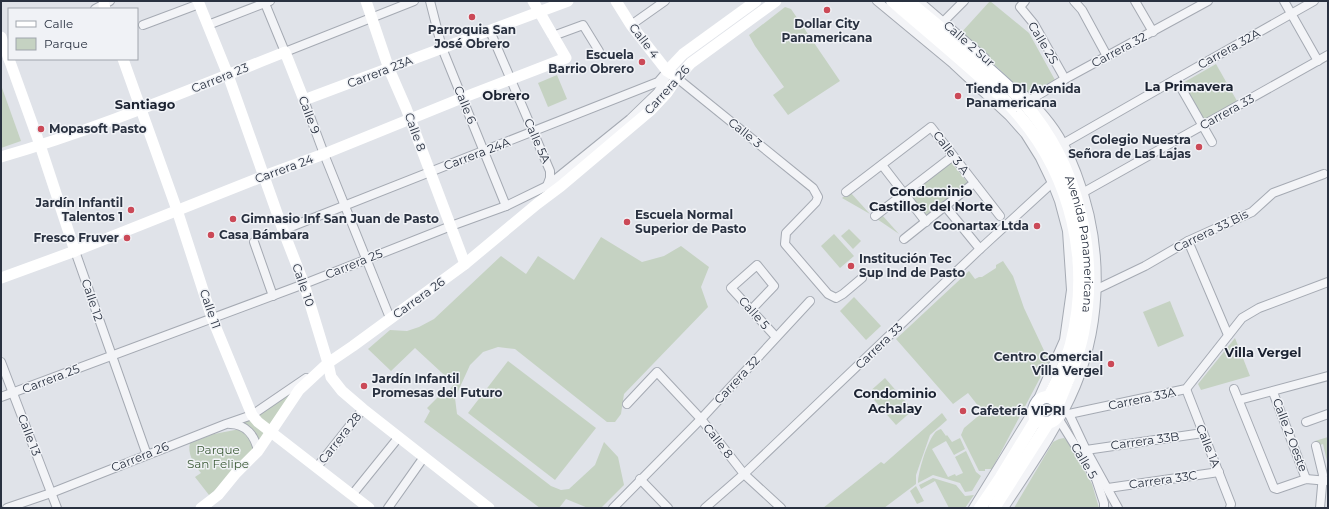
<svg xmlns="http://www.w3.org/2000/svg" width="1329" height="509" font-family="Montserrat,sans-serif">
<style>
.green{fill:#c5d2c2}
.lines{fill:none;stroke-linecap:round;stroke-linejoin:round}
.street-casing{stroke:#a5aab3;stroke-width:10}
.primary-casing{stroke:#a0a7b4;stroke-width:14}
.street{stroke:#f3f4f7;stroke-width:8}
.secondary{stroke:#fff;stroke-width:11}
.primary{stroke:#fff;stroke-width:12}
.poi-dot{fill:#cb4957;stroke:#f0f2f6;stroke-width:1.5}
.labels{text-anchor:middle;stroke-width:3;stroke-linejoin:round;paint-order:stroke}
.poi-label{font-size:12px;font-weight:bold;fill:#293140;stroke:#f0f2f6;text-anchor:start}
.street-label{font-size:12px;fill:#293140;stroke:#f0f2f6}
.park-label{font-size:12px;fill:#3c5b37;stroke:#f0f2f6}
.neighbourhood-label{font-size:13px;font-weight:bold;fill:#1b2231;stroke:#f0f2f6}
</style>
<rect width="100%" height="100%" fill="#e0e3e9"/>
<!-- green -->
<g class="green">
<polygon points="990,1 1029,33 1055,80 1026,95 981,52 960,34"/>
<polygon points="785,7 791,9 840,81 788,115 773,95 784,87 755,46 749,35"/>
<polygon points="1216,64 1237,101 1202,122 1181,84"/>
<polygon points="557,75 567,99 548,107 538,83"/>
<polygon points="1,85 21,141 1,148"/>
<polygon points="951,162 968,183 926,215 909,194"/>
<polygon points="850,192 870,214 842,198"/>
<polygon points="882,215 899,234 877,219"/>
<polygon points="849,229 861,241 853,249 841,236"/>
<polygon points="834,234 854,256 840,268 821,246"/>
<polygon points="601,237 642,262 664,256 681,246 709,267 701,287 708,307 624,394 621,414 615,422 607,422 515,349 498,347 483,352 470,365 455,398 457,414 551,486 561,490 569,489 595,465 604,442 618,457 624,485 601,508 588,508 566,499 559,508 549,507 540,508 424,422 430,411 427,408 442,393 445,395 454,384 415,348 391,371 368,349 390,330 407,331 419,327 434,319 501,256 526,274 538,256 574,280"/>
<polygon points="1003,261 1013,276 1024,308 1049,361 992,469 985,469 985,471 979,471 961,435 964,428 983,412 968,393 953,404 896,339 969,271 975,279 979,277 982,277 996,268 996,265"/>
<polygon points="854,297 881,326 866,340 840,311"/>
<polygon points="1170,301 1184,336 1158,347 1143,312"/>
<polygon points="1235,338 1250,376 1201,390 1198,384"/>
<polygon points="508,361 596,428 555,480 468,413"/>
<polygon points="885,378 913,410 896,425 868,393"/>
<polygon points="293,390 269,426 256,415"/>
<polygon points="942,413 947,420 930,435 916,475 916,484 884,508 823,508 881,462 884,464"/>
<polygon points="252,417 266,431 259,442 240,423"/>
<path d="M240,429L252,439L255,451L236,473L209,495L195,477L201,473C194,465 187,453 190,443L214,434Z"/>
<path d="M941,429L946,436L947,435L952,442L960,438L965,449L954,455L946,441L932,449L948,477L955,474L956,476L963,473L955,457L966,451L976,472L981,476L972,491L965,492L960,483L933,475L918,483C918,472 927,443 934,434C936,431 938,430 941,429Z"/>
<polygon points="1328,437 1328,466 1323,444 1317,446 1315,441"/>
<polygon points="1064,438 1068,442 1092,484 1099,508 1014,508 1053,442 1059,439"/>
<polygon points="933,478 956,485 965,496 974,495 965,508 949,508 935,481 921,489 919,485"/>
<polygon points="916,486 924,501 917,504 910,491"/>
</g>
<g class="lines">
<defs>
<g id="street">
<polyline points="264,1 285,52 414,1"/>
<polyline points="430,1 442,48 506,206"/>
<polyline points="877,1 953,64 1009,116 1025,134 1040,158 1052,183 1059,201 1067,231 1071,290 1064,340 1037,401"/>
<polyline points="919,1 985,58"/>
<polyline points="1025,1 1020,7 1034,24 1065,79"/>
<polyline points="1074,1 1082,10 1107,56"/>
<polyline points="1135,1 1153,32"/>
<polyline points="1284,1 1318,61"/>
<polyline points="95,9 110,1"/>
<polyline points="943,22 964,1"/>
<polyline points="143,25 199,4"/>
<polyline points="208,25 270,1"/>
<polyline points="631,25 665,1"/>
<polyline points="490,31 550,171 550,178 547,186"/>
<polyline points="553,36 583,25 599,51"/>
<polyline points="677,78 813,188 818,197 816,202 786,233 785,244 828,294 836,298 843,294 862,278"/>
<polyline points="1176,79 1212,142"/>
<polyline points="304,100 324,154 390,318"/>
<polyline points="1030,100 1065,79 1208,1"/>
<polyline points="1059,146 1176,79 1314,1"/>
<polyline points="882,165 926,222"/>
<polyline points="846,192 931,127 1000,216"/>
<polyline points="1084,192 1328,55"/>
<polyline points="945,206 980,249"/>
<polyline points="875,216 953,156"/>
<polyline points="283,230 658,82 664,75"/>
<polyline points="904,239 974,183"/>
<polyline points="1188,241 1228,335"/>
<polyline points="254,242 273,296"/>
<polyline points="75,251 147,455"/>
<polyline points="1097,289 1145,266 1188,241 1252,212 1273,193 1324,174"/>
<polyline points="751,310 774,286 757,265 731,288 776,337"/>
<polyline points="1,362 57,508"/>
<polyline points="1186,389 1231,504 1230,508"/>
<polyline points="1234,389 1274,488 1277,489 1306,479 1328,481"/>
<polyline points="1273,392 1306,479"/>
<polyline points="1,397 304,284 451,226 506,206 547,186 630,119 657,93 664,83 667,71"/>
<polyline points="1239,400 1328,376"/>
<polyline points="627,404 657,372 701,419 744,474 781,508"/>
<polyline points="1060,411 1069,414 1186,389 1242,318 1259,308 1328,282"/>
<polyline points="1069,414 1086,450 1118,508"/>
<polyline points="1058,418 1096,479 1104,503 1104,508"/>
<polyline points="1306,422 1328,414"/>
<path d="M230,424C246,424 255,436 258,451"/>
<polyline points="1316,446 1323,475 1320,508"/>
<polyline points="1086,450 1203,433"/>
<polyline points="317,467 363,409"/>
<polyline points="640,479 668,508"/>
<polyline points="1108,488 1219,472"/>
<polyline points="352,495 398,438"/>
<polyline points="7,508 51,493 226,424 252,415 306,378"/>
<polyline points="388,508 424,457"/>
<polyline points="613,508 701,419 810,301"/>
<polyline points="705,508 744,474 980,249 1052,183"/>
<polyline points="973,508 1034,409"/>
<path d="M1004,508C1030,468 1058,429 1076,386C1104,318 1103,241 1077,174C1073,164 1069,153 1063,143C1052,122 1035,104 1017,88"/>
</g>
<g id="primary">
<path d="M892,1C924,28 955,54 986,82C996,92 1007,101 1016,112C1072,175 1092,263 1071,344C1066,363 1057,380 1049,397"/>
<path id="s1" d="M908,1C934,22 960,44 985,66C998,78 1012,89 1024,103C1078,165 1099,252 1083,333C1078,358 1068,381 1058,404"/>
<polyline points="980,508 1001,477 1037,418"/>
<path d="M994,508L1048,423C1058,420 1060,413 1058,404C1041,381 1019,422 1048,423"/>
</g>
</defs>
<!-- street casing -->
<use href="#street" class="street-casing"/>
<!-- primary casing -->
<use href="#primary" class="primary-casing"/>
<!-- street -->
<use href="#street" class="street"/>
<!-- secondary -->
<g class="secondary">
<polyline points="198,1 228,75 283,230 304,284 328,363 331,377 342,391 363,409 489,508"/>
<polyline points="366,1 389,69 406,108 465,264"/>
<polyline points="616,1 631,25 667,71 673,75"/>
<polyline points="104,5 105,9"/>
<polyline points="1,37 9,59"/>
<polyline points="9,59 40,145 75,251"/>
<polyline points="123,59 177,210 212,318 252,415 258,422 369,508"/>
<polyline points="667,71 683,54 756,1"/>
<path d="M1,157C98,129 191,89 285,52L304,100L568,1"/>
<polyline points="1,278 75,251 264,176 324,154 462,98 566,58 533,1"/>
<polyline points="201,508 218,495 236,473 258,451 299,390 328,363 353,346 465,264 537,204 561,186 651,110 667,93 677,78 691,63 776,1"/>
</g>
<!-- primary -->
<use href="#primary" class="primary"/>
</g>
<!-- markers -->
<g class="poi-dot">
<circle cx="827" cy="10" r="4"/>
<circle cx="472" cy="17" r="4"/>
<circle cx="642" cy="62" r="4"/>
<circle cx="958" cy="96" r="4"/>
<circle cx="41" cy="129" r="4"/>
<circle cx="1199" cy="147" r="4"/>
<circle cx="131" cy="210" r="4"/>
<circle cx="233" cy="219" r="4"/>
<circle cx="627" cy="222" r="4"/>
<circle cx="1037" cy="226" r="4"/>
<circle cx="211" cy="235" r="4"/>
<circle cx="127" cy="238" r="4"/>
<circle cx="851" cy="266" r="4"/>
<circle cx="1111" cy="364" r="4"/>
<circle cx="364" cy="386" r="4"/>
<circle cx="963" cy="411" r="4"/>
</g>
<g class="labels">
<!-- poi labels -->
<g class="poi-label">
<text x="827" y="28" text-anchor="middle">Dollar City<tspan x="827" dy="14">Panamericana</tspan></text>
<text x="472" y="34" text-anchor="middle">Parroquia San<tspan x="472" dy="14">José Obrero</tspan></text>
<text x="634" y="59" text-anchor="end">Escuela<tspan x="634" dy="14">Barrio Obrero</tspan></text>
<text x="966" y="93">Tienda D1 Avenida<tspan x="966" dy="14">Panamericana</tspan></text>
<text x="49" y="133">Mopasoft Pasto</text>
<text x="1191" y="144" text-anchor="end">Colegio Nuestra<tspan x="1191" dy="14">Señora de Las Lajas</tspan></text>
<text x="123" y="207" text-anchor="end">Jardín Infantil<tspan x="123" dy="14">Talentos 1</tspan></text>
<text x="635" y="219">Escuela Normal<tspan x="635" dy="14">Superior de Pasto</tspan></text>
<text x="241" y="223">Gimnasio Inf San Juan de Pasto</text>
<text x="1029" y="230" text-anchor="end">Coonartax Ltda</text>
<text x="219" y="239">Casa Bámbara</text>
<text x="119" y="242" text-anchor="end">Fresco Fruver</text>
<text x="859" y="263">Institución Tec<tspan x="859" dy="14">Sup Ind de Pasto</tspan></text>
<text x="1103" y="361" text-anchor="end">Centro Comercial<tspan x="1103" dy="14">Villa Vergel</tspan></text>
<text x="372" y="383">Jardín Infantil<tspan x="372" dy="14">Promesas del Futuro</tspan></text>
<text x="971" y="415">Cafetería VIPRI</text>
</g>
<!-- street labels -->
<g class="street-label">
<text transform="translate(644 41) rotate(52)" y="4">Calle 4</text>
<text transform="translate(1043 43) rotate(59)" y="4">Calle 2S</text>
<text transform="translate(969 44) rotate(41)" y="4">Calle 2 Sur</text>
<text transform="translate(1229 49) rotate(-29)" y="4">Carrera 32A</text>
<text transform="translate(1119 50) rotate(-28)" y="4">Carrera 32</text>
<text transform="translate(380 72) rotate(-21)" y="4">Carrera 23A</text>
<text transform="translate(220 78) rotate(-22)" y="4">Carrera 23</text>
<text transform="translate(667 90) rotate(-48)" y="4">Carrera 26</text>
<text transform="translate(465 105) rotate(68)" y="4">Calle 6</text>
<text transform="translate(1227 112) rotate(-29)" y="4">Carrera 33</text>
<text transform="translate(309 115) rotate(69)" y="4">Calle 9</text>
<text transform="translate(415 132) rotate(70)" y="4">Calle 8</text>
<text transform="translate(745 133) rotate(39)" y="4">Calle 3</text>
<text transform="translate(537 141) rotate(66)" y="4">Calle 5A</text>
<text transform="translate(951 153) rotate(53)" y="4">Calle 3 A</text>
<text transform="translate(477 154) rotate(-21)" y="4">Carrera 24A</text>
<text transform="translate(284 169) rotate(-20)" y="4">Carrera 24</text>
<text transform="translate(1211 231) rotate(-26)" y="4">Carrera 33 Bis</text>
<text dy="4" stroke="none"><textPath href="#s1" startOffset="310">Avenida Panamericana</textPath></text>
<text transform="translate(354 264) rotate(-22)" y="4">Carrera 25</text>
<text transform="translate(303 285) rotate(71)" y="4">Calle 10</text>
<text transform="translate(419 298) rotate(-36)" y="4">Carrera 26</text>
<text transform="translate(92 300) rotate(71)" y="4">Calle 12</text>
<text transform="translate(210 309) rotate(71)" y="4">Calle 11</text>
<text transform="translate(754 313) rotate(48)" y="4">Calle 5</text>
<text transform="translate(879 346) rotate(-44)" y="4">Carrera 33</text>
<text transform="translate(51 379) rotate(-21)" y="4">Carrera 25</text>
<text transform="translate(737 380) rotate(-47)" y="4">Carrera 32</text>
<text transform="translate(1142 399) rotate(-12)" y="4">Carrera 33A</text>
<text transform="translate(29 435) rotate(69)" y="4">Calle 13</text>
<text transform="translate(1290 435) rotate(69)" y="4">Calle 2 Oeste</text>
<text transform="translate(340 438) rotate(-52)" y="4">Carrera 28</text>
<text transform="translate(718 441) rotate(52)" y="4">Calle 8</text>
<text transform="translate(1145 441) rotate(-8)" y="4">Carrera 33B</text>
<text transform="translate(1208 446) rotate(68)" y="4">Calle 1A</text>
<text transform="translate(140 457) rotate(-22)" y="4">Carrera 26</text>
<text transform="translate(1084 461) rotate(59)" y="4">Calle 5</text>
<text transform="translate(1163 480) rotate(-8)" y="4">Carrera 33C</text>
</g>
<!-- park labels -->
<g class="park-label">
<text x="218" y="454">Parque<tspan x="218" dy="14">San Felipe</tspan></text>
</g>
<!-- neighbourhood labels -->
<g class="neighbourhood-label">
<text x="1189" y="91">La Primavera</text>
<text x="506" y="100">Obrero</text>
<text x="145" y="109">Santiago</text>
<text x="931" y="196">Condominio<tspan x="931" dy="15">Castillos del Norte</tspan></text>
<text x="1263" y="357">Villa Vergel</text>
<text x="895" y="398">Condominio<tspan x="895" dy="15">Achalay</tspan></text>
</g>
</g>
<!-- border -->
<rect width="1329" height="509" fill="none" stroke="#293140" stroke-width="4"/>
<!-- legend -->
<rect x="8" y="8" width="130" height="52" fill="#f0f2f6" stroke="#a0a5ad"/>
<rect x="16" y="21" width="20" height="6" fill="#ffffff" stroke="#a0a5ad"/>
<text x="44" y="28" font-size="12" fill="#293140">Calle</text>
<rect x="16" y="38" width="20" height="12" fill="#c5d2c2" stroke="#a0a5ad"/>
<text x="44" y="48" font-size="12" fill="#293140">Parque</text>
</svg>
